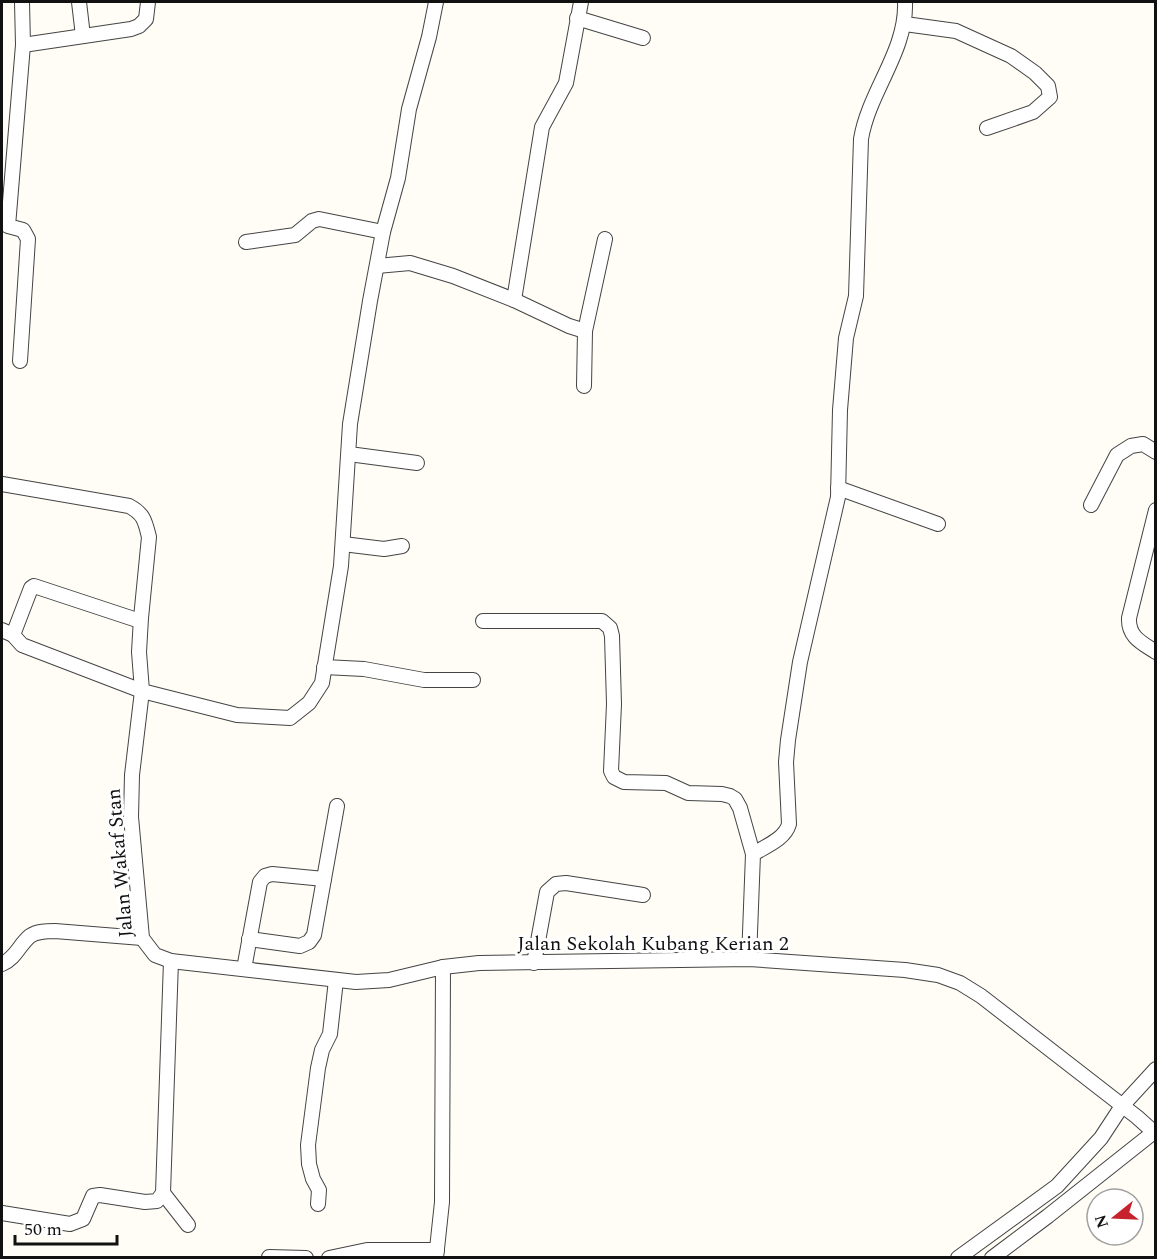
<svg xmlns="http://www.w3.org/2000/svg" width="1157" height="1259" font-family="Spectral,serif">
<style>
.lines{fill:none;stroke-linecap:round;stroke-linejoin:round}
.minor-casing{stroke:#444;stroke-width:16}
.minor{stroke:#fff;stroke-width:14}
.labels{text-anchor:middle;stroke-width:6;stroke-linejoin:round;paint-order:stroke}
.street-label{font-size:20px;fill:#111;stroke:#fff}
</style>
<rect width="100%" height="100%" fill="#fffdf5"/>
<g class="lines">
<defs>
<g id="minor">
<polyline points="79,2 83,36"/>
<polyline points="577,18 643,38"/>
<polyline points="905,24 956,31 1011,56 1035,73 1048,86 1050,97 1033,112 987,128"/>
<polyline points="23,45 131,29 139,26 146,19 148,2"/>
<polyline points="246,242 295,235 312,221 319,219 383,232"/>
<polyline points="377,266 410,263 453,276 514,300 569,326 585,331 584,386"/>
<polyline points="514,300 542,127 566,83 581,2"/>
<polyline points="585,331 605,239"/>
<polyline points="20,361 28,239 23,230 8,226 23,45 22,2"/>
<polyline points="349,454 417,463"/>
<path d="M2,484L129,506C144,514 145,521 149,537L141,618L139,652L142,691L132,775L131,817L142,938L155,955L171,961L356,982L389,980L443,967L479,963L749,959L905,970L938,975L960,983L981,996L1137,1117L1156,1134"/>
<polyline points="838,488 938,524"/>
<polyline points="1091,505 1117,455 1131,446 1143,444 1156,452"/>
<path d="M1156,510L1129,618C1128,637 1142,643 1156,652"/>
<polyline points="343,544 384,549 402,546"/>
<polyline points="483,621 602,621 610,628 612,636 614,704 611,771 614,777 624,782 666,783 688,793 722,794 730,796 735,799 740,808 753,854"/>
<polyline points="2,630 13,635 22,645 142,691 237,715 290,718 309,703 322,683 341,566 350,424 370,301 383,232 398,178 409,109 429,37 436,2"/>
<polyline points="13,635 31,588 34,586 140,621"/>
<polyline points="324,667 364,669 424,680 473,680"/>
<polyline points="249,939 300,946 309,942 314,935 337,806"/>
<path d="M749,959L753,854C766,846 785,839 789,824L786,762L788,740L800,662L838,497L840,410L846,338L856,296L861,139C869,91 907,51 905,2"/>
<polyline points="534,963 547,892 556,884 566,883 643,895"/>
<path d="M2,964C16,958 19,945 30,936C37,931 47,931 55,931L142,938"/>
<polyline points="244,969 260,882 265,876 272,874 324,879"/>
<polyline points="163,1193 188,1225"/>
<polyline points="318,1204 319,1190 313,1179 309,1164 308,1145 318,1068 322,1050 330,1034 336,980"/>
<polyline points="2,1213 70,1224 83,1219 93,1196 100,1195 145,1202 157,1201 163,1193 171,961"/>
<polyline points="269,1257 306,1258"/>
<polyline points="329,1258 367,1250 437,1250"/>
<polyline points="436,1258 442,1202 443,967"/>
<polyline points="958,1258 1057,1186 1101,1138 1122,1106 1156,1069"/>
<polyline points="992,1258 1048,1216 1154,1132"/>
</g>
</defs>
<!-- minor casing -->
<use href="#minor" class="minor-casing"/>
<!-- minor -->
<use href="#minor" class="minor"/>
</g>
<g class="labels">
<!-- street labels -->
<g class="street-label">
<text transform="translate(119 863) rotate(-95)" y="7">Jalan Wakaf Stan</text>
<text x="653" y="950">Jalan Sekolah Kubang Kerian 2</text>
</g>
</g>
<!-- border -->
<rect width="1157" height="1259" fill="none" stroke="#111111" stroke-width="6"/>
<!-- north arrow -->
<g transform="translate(1115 1217) rotate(252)"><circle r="28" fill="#ffffff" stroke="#a0a0a0" stroke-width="1.5"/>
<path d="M0-4.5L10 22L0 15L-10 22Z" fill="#c7232e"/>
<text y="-9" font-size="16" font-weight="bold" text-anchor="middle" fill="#111111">N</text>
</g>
<!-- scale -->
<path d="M15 1235v9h102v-9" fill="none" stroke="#111111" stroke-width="3"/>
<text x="24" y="1235" font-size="18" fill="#111111" stroke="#ffffff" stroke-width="4.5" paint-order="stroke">50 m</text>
</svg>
